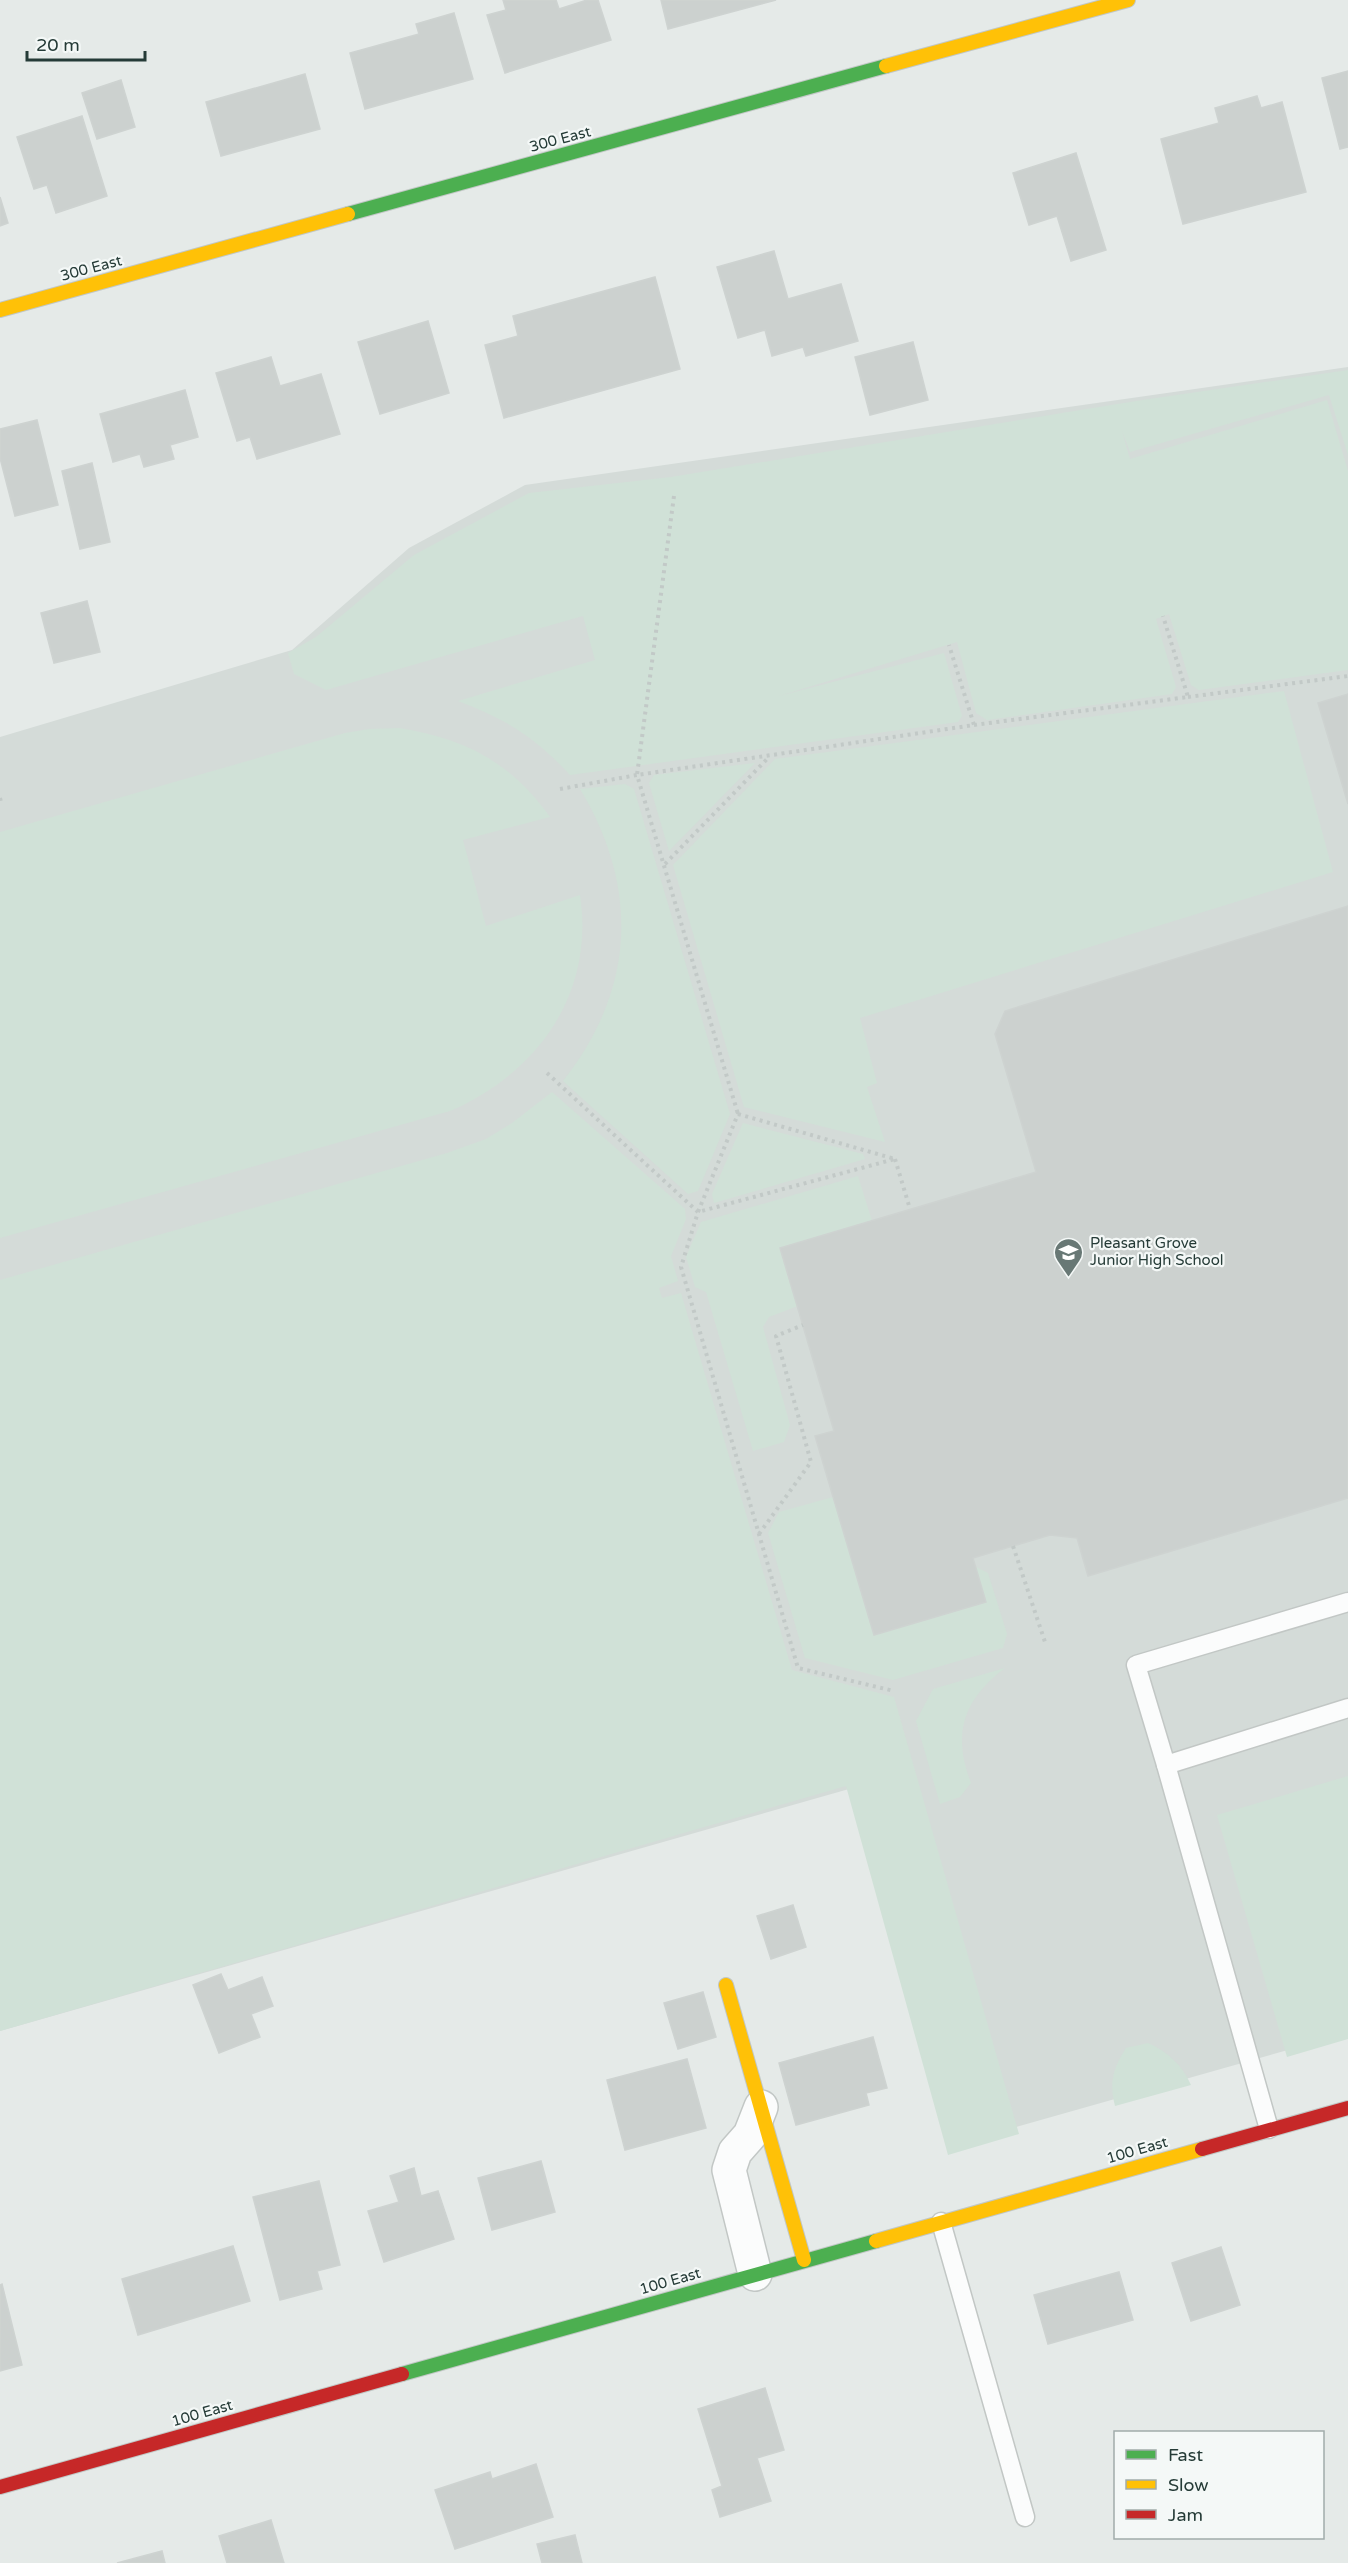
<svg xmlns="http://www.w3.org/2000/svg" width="1348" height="2563" font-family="'Varela Round',sans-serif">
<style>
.built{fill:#d4dbd8}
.green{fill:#d0e1d7}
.building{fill:#ccd1cf;stroke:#ced3d1;stroke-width:1.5}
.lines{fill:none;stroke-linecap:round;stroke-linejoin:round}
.lane-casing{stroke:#c2c7c5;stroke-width:21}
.street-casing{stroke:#c2c7c5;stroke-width:36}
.fast-casing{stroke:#c1c7c5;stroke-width:16}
.slow-casing{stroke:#c1c7c5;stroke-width:16}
.jam-casing{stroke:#c1c7c5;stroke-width:16}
.path{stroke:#c2c9c7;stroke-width:4;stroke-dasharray:3 4.5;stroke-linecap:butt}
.lane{stroke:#fbfcfc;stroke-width:18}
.street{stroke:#fbfcfc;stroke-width:33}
.fast{stroke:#4caf50;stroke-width:14}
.slow{stroke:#ffc107;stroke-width:14}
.jam{stroke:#c62828;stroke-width:14}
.labels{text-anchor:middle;stroke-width:4.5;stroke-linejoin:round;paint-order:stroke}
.street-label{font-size:15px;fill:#253b37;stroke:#f4f8f7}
.poi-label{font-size:15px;fill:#253b37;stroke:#f4f8f7;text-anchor:start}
</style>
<rect width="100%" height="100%" fill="#e5eae8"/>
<!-- built -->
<polygon class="built" points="1348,367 1348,2033 949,2146 849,1789 0,2031 0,737 292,650 409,548 525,485"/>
<!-- green -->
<g class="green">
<path d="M1348,370V455L1329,395L1130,452L1122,431L1130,459L1327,400L1348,471V670L1199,690L1191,685L1169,614L1156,619L1176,687L1172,694L987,720L976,713L957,642L779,696L944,653L962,716L958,722L570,775C534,736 507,720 458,701L595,660L583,616L326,690L294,674L288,653L316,637L414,555L529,493L671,477L1136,401Z"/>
<polygon points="1284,691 1333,872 860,1018 877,1083 867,1087 885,1142 744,1107 673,865 775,759"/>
<path d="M399,728C464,738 511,762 550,817L463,840L486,926L580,895C595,993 538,1073 450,1111L0,1238V832L345,733L369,729Z"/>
<polygon points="755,763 669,851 649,783 654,775"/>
<path d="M625,784L634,789L730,1114L698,1191L688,1194L563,1081C635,990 640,888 580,789Z"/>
<polygon points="552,1092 685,1209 686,1219 671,1256 678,1281 659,1288 662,1298 681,1293 792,1670 894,1697 1019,2134 948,2155 846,1786 0,2031 0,1280 447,1153 486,1139 512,1123"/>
<polygon points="743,1123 863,1154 865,1159 714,1203 712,1194"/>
<polygon points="858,1176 872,1221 798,1306 769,1317 763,1327 790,1425 784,1442 753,1451 706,1292 695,1287 686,1257 701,1222"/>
<polygon points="833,1497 874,1635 986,1602 976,1567 988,1573 1007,1634 1003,1648 893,1680 805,1658 768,1533 779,1512"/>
<path d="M1005,1668C963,1700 952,1734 971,1783L960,1797L940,1804L916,1721L933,1689Z"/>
<polygon points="1348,1776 1348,2039 1287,2057 1217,1815"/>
<path d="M1148,2043C1168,2052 1182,2065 1191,2085L1115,2106C1109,2083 1113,2068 1126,2048Z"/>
</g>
<!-- building -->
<g class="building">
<polygon points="503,0 556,0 559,9 587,0 598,0 611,40 505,73 487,15 506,10"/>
<polygon points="661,0 776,0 668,29"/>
<polygon points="454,13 473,79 365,109 350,53 419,34 416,24"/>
<polygon points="1348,71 1348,147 1340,149 1322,78"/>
<polygon points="305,74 320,129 221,156 206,102"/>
<polygon points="121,80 135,127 97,139 82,93"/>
<polygon points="1257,96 1261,108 1282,102 1306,192 1183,224 1161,139 1219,123 1215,108"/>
<polygon points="82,116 107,196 56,213 47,185 34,189 17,137"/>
<polygon points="1076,153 1106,250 1071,261 1057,216 1029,225 1013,173"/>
<polygon points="0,197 8,223 0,226"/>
<polygon points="774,251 788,299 841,284 858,341 806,356 803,347 772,356 765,330 738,338 717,267"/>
<polygon points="655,277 680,369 504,418 485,345 518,336 513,316"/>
<polygon points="428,321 449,393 380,414 358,342"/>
<polygon points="913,342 928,400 870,415 855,357"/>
<polygon points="271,357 280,386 321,374 340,434 257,459 250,437 237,441 216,373"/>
<polygon points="185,390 198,437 170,445 174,459 144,467 140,454 113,462 100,414"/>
<polygon points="37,420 58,505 15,516 0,458 0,429"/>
<polygon points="92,463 110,542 80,549 62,471"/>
<polygon points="87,601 100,652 54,663 41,613"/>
<polygon points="1348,694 1348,804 1318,703"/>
<polygon points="1348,906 1348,1498 1088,1576 1077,1538 1050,1535 973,1558 986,1602 874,1635 815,1436 834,1431 780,1248 1036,1172 995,1034 1005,1011"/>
<polygon points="793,1905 806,1947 771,1959 757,1916"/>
<polygon points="221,1974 228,1990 262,1977 273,2006 251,2014 260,2037 219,2053 193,1985"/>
<polygon points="703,1992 716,2037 678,2049 664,2003"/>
<polygon points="873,2037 887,2088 866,2093 869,2105 796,2125 779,2063"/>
<polygon points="687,2059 706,2128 625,2150 607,2080"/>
<polygon points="541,2161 555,2212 492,2230 478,2178"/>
<polygon points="414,2168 421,2196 438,2191 454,2239 384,2262 368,2211 399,2202 390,2176"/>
<polygon points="319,2181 340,2265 317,2271 322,2289 280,2300 253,2197"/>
<polygon points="233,2246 250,2301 138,2335 122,2279"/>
<polygon points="1221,2247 1240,2305 1191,2321 1172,2263"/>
<polygon points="1119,2272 1133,2320 1048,2344 1034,2295"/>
<polygon points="2,2284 22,2365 0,2371 0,2285"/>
<polygon points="765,2388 784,2450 757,2458 771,2501 720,2517 712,2490 722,2486 698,2409"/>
<polygon points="536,2464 553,2517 455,2549 435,2490 490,2472 492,2479"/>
<polygon points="271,2520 284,2563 227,2563 219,2536"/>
<polygon points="575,2535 582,2563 542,2563 537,2544"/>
<polygon points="162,2551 165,2563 117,2563"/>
</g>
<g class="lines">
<defs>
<g id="lane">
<polyline points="1166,1765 1136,1665 1348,1602"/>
<polyline points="1269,2129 1166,1765 1348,1708"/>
<polyline points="941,2222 1025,2517"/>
</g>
<polyline id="street" points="755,2274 729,2170 735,2152 750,2135 761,2107"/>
<g id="fast">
<polyline points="348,214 886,66"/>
<polyline points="402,2374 876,2241"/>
</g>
<g id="slow">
<polyline points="886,66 1128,0"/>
<polyline points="0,310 348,214"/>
<polyline points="726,1985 804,2260"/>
<polyline points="876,2241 1202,2149"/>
</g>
<g id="jam">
<polyline points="1202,2149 1348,2108"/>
<polyline points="0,2487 402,2374"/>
</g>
</defs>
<!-- lane casing -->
<use href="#lane" class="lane-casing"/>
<!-- street casing -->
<use href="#street" class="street-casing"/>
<!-- fast casing -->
<use href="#fast" class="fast-casing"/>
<!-- slow casing -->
<use href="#slow" class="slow-casing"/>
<!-- jam casing -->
<use href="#jam" class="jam-casing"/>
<!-- path -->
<g class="path">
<polyline points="674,496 637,775 974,725 949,645"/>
<polyline points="1188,697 1348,676"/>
<polyline points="974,725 1188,697 1163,616"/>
<polyline points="560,789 637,775 738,1114"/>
<polyline points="0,798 1,802"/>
<polyline points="665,864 769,757"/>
<polyline points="547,1073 698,1212 681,1267 798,1668 894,1691"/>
<polygon points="738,1114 895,1159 698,1212"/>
<polyline points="895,1159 910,1209"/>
<polyline points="759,1534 811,1462 776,1336 803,1325"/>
<polyline points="1013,1546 1046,1645"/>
</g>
<!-- lane -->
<use href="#lane" class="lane"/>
<!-- street -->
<use href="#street" class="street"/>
<!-- fast -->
<use href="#fast" class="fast"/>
<!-- slow -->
<use href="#slow" class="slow"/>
<!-- jam -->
<use href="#jam" class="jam"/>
</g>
<!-- icons -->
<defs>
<symbol id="school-pin" viewBox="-11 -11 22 30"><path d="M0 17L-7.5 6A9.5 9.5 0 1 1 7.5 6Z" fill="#687875" stroke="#f4f8f7"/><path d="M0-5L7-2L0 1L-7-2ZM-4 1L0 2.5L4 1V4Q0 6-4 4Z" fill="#fff"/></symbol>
</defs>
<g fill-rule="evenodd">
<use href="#school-pin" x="1052" y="1236" width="33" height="45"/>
</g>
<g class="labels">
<!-- street labels -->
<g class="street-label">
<text transform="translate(560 139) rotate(-15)" y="5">300 East</text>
<text transform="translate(91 268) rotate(-15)" y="5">300 East</text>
<text transform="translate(1137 2150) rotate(-16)" y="5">100 East</text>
<text transform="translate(670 2281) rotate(-16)" y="5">100 East</text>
<text transform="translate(202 2413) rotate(-16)" y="5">100 East</text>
</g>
<!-- poi labels -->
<g class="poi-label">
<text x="1090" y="1248">Pleasant Grove<tspan x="1090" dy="17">Junior High School</tspan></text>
</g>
</g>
<!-- legend -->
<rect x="1114" y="2431" width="210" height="108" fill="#f4f8f7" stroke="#a1acaa" stroke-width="1.5"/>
<rect x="1126" y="2450" width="30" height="9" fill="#4caf50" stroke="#a1acaa" stroke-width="1.5"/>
<text x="1168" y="2461" font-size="18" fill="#253b37">Fast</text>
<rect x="1126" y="2480" width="30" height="9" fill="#ffc107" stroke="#a1acaa" stroke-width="1.5"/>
<text x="1168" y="2491" font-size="18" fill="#253b37">Slow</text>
<rect x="1126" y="2510" width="30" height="9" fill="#c62828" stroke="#a1acaa" stroke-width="1.5"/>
<text x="1168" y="2521" font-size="18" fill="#253b37">Jam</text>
<!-- scale -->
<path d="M27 51v9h118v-9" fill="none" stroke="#253b37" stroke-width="3"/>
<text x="36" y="51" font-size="18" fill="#253b37" stroke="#f4f8f7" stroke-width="4.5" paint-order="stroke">20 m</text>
</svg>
